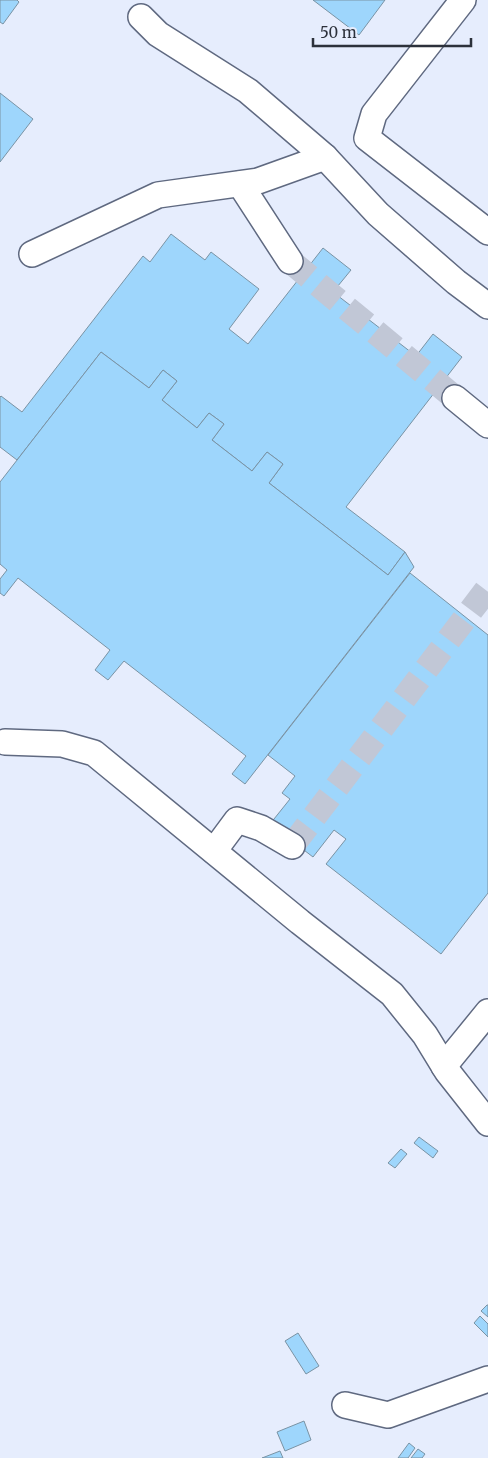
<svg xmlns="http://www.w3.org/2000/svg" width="488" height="1458" font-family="Merriweather,serif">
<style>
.building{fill:#9ed6fc;stroke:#7a93a4}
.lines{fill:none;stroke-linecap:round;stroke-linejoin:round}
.minor-tunnel{stroke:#c1c7d6;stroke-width:25;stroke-dasharray:25 12;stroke-linecap:butt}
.minor-casing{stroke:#5f6980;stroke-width:28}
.minor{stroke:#fff;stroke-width:25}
</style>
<rect width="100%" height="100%" fill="#e6edfd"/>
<!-- building -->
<g class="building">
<polygon points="0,0 17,0 19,2 3,24 0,22"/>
<polygon points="313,0 385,0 359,35"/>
<polygon points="0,93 33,119 0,162"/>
<polygon points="171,234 205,260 211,252 259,289 229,329 248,344 323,248 351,270 333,292 416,356 433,334 462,357 346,507 405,552 388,575 269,483 283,464 267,452 252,471 212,440 224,424 209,413 197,428 162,400 177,381 163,370 149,388 101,352 17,460 0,447 0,397 1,396 22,412 143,256 150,262"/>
<polygon points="101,352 149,388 163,370 177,381 162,400 197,428 209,413 224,424 212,440 252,471 267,452 283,464 269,483 388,575 405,552 414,567 245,784 232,774 246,756 124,661 108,680 95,670 110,650 18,578 4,596 0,593 0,579 7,570 0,564 0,482"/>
<polygon points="410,573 488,635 488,893 441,954 326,864 346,839 334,830 313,857 270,824 290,799 282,793 295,776 268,755"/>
<polygon points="419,1137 438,1151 433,1158 414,1143"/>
<polygon points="401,1149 407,1154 395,1168 388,1163"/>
<polygon points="487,1305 488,1305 488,1317 481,1311"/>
<polygon points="480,1316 488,1324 488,1337 474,1323"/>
<polygon points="298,1333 319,1366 306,1374 285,1341"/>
<polygon points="304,1421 311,1440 285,1451 277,1432"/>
<polygon points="409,1443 415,1448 408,1458 398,1458"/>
<polygon points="418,1449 425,1454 422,1458 411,1458"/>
<polygon points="280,1451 283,1458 262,1458"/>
</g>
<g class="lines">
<!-- minor-tunnel -->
<g class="minor-tunnel">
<polyline points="290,261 455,398"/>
<polyline points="292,846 488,588"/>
</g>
<defs>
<g id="minor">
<polyline points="463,0 374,114 367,138 488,232"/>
<polyline points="141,17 158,34 248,91 325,157 378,214 456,282 488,306"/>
<polyline points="240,184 290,261"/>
<polyline points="32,254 158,195 258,181 325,157"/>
<polyline points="455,398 488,425"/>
<polyline points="5,742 62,744 94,753 300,922 392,994 425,1035 447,1071 488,1123"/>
<polyline points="214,851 237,820 261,828 292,846"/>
<polyline points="444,1066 488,1012"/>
<polyline points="345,1405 388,1415 488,1379"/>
</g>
</defs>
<!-- minor casing -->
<use href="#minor" class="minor-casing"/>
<!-- minor -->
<use href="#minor" class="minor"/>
</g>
<!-- scale -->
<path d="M313 38v8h158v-8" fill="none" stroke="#2c313b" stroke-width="2.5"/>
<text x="320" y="38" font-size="15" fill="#2c313b" stroke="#e6edfd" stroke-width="4" paint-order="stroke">50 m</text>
</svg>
